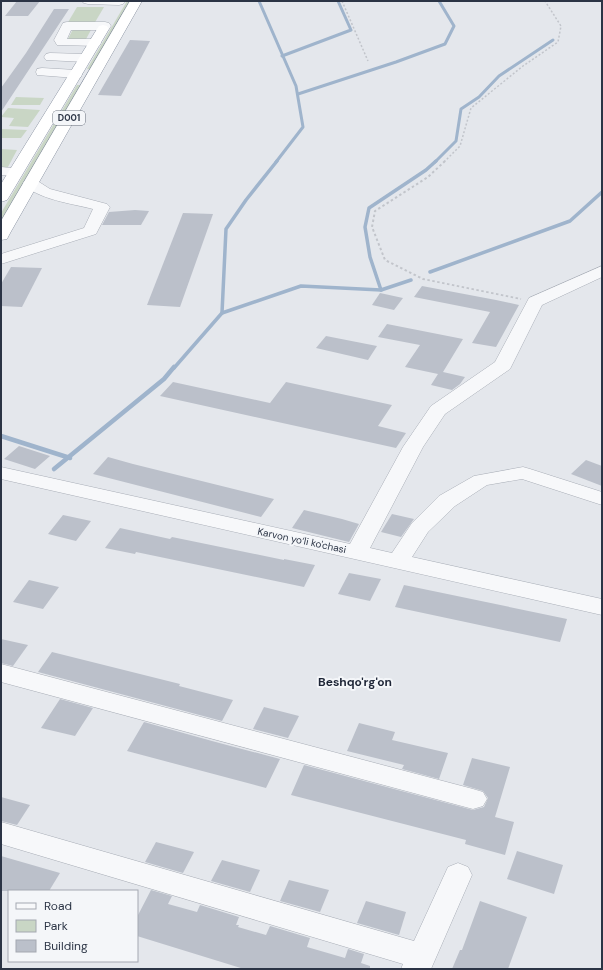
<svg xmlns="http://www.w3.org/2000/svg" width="603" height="970" font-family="'DM Sans',sans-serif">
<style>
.green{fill:#c9d6c5}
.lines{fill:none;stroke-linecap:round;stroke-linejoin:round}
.stream-far2{stroke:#9fb4cc;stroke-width:3}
.stream-far1{stroke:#9fb4cc;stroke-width:3.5}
.stream{stroke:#9fb4cc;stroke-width:4.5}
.building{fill:#bbc0ca}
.minor-casing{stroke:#a9aeb7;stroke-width:1}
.highway-casing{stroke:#8b94a3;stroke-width:1}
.path-far1{stroke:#c2c5cb;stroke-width:1.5;stroke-dasharray:2 2;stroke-linecap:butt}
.path{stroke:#c2c5cb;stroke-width:2;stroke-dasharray:2.5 2.5;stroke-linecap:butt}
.minor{fill:#f7f8fa;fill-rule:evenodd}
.highway{fill:#fff;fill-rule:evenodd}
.labels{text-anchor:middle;stroke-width:4;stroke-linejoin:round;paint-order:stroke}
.shield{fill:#f4f6f9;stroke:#676e7b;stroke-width:1}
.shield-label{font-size:9px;font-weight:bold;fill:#2b3445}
.street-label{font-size:10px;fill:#2b3445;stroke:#f4f6f9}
.quarter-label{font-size:12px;font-weight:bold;fill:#1d2536;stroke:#f4f6f9}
</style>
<rect width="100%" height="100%" fill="#e4e7ec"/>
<!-- green -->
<g class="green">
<polygon points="127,1 133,1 92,70 87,69"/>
<polygon points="77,7 104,7 94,24 67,24"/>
<polygon points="74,27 92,28 85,41 67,41"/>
<polygon points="77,85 83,85 1,226 1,213"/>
<polygon points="16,97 44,98 40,105 11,105"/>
<polygon points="8,108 40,110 28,127 9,126 14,118 1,117"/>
<polygon points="1,129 27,130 21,138 1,138"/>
<polygon points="1,149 17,150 8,167 1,167"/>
</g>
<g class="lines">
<!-- stream-far2 -->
<g class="stream-far2">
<polyline points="259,1 296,86 303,127 276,162"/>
<polyline points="282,56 351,30 338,1"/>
<polyline points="298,94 396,62 445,44 454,26 439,1"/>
<polyline points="435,162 456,141 461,109 479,97 499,76 553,40"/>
</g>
<!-- stream-far1 -->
<g class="stream-far1">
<polyline points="430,272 570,221 602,192"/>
<polyline points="381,290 370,257 365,227 369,208 426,170 436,161"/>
<polyline points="222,313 301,286 381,290 411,280"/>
<polyline points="174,368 222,313 226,229 246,200 277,161"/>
</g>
<!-- stream -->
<g class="stream">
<polyline points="1,436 70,458"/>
<polyline points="54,469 164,379 174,367"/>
</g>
</g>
<!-- building -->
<g class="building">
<polygon points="17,1 40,1 28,16 5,16"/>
<polygon points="54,9 69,9 1,112 1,88 26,53"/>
<polygon points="130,40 150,41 121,96 98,95"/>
<polygon points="135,210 149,211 141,225 102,225 109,212"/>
<polygon points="183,213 213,214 180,307 147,305"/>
<polygon points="11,267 42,268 22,307 1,306 1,284"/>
<polygon points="422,286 496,300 519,305 496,347 472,343 490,312 414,297"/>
<polygon points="380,293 403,298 394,310 372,305"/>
<polygon points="387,324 463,339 443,372 465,377 460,384 452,390 431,385 438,374 405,367 420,345 378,337"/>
<polygon points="326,336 377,346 368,360 316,348"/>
<polygon points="173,382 270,403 286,382 392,405 378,426 406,433 396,448 160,396"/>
<polygon points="19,446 50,456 35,469 4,459"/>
<polygon points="108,457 133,464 274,499 261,517 93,474"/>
<polygon points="586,460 602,466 602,486 571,474"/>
<polygon points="304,510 342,519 359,524 349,542 292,528"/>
<polygon points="392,514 414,519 401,537 381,532"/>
<polygon points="63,515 91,521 76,541 48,534"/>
<polygon points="120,528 170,539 172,537 284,560 284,559 315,565 304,587 136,552 135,554 105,548"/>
<polygon points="349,573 381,579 370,601 338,594"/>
<polygon points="29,580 59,587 43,609 13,602"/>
<polygon points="404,585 567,619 560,642 395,607"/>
<polygon points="1,639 28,645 13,666 1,663"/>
<polygon points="52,652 180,684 179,686 233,700 222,721 38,672"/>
<polygon points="60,699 93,708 75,736 41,728"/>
<polygon points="264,707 299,716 288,738 253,729"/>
<polygon points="144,722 212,741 280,759 266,788 127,751"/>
<polygon points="359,723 395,732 392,740 448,753 439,779 402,769 404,765 347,751"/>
<polygon points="472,758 510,767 495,817 514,822 505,855 465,844 466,840 291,795 304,765 473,810 484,807 488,798 483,791 463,785"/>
<polygon points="1,797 30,805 17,825 1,821"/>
<polygon points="156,842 194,852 183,873 145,862"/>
<polygon points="517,851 563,865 554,894 507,879"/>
<polygon points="1,856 60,873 49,891 1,891"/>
<polygon points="222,860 260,870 250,892 211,881"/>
<polygon points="289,880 329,890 320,912 280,901"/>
<polygon points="151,890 172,896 168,904 197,912 200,905 239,917 236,925 239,925 238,927 266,935 270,926 310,938 307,947 345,958 348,949 364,954 361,963 370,966 370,969 244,969 137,936 137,917"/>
<polygon points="366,901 406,912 399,935 357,923"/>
<polygon points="480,901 527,917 508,969 452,969 460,950 462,950"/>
</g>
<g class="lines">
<defs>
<g id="minor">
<polygon points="82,1 124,1 125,2 123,4 119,5 88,4 84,3"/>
<polygon points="67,22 105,22 109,23 111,26 109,29 105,30 71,30 67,39 95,39 99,40 101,43 99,46 57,45 54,40 63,23"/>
<polygon points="50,53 85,54 89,55 91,58 89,61 85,62 46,60 44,57 46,54"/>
<polygon points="42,68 76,70 81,71 82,74 81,77 76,78 37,75 36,72 37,69"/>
<polygon points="1,167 21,169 23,172 21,175 16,176 1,175"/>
<path d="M31,178L36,180L50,189L107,204L110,207L96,234L1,264V254L84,228L93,209C74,204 35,199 23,183L26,180Z"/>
<polygon points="602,266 602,277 542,305 510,369 445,414 423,447 370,548 392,553 412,523 439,496 474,476 523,467 530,469 602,492 602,505 522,479 487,485 455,506 428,532 412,557 602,599 602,615 1,479 1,467 350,544 403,447 431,406 495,362 529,298"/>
<polygon points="1,664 473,789 483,792 487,799 483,806 473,809 1,682"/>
<polygon points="1,822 414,941 448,867 458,863 468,867 472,875 431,969 401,969 403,964 1,844"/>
</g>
<g id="highway">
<polygon points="130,1 142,1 9,235 7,239 1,240 1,221"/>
<polygon points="103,25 107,26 109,29 9,197 7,200 1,202 1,184 97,29 99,26"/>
</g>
</defs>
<!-- minor casing -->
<use href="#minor" class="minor-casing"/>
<!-- highway casing -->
<use href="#highway" class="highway-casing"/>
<!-- path-far1 -->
<g class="path-far1">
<polyline points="342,1 368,61"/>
<polyline points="444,162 460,146 471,108 523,66 558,42 561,26 545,1"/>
</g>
<!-- path -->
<polyline class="path" points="445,161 428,177 375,211 372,227 385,260 423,279 521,299"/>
<!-- minor -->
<use href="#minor" class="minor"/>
<!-- highway -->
<use href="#highway" class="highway"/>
</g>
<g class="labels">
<!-- shield labels -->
<rect class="shield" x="53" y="111" width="32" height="14" rx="3"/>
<g class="shield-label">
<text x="69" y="121">D001</text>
</g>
<!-- street labels -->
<g class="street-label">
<text transform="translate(302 540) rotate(12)" y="4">Karvon yo‘li ko'chasi</text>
</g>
<!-- quarter labels -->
<g class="quarter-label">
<text x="355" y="686">Beshqo'rg'on</text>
</g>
</g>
<!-- border -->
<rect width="603" height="970" fill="none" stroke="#2b3445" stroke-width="4"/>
<!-- legend -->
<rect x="8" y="890" width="130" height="72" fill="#f4f6f9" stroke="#a4a8b1"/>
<rect x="16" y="903" width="20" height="6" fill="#f7f8fa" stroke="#a4a8b1"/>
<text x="44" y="910" font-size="12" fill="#2b3445">Road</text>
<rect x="16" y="920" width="20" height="12" fill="#c9d6c5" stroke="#a4a8b1"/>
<text x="44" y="930" font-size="12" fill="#2b3445">Park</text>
<rect x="16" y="940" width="20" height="12" fill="#bbc0ca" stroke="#a4a8b1"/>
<text x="44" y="950" font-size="12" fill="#2b3445">Building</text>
</svg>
